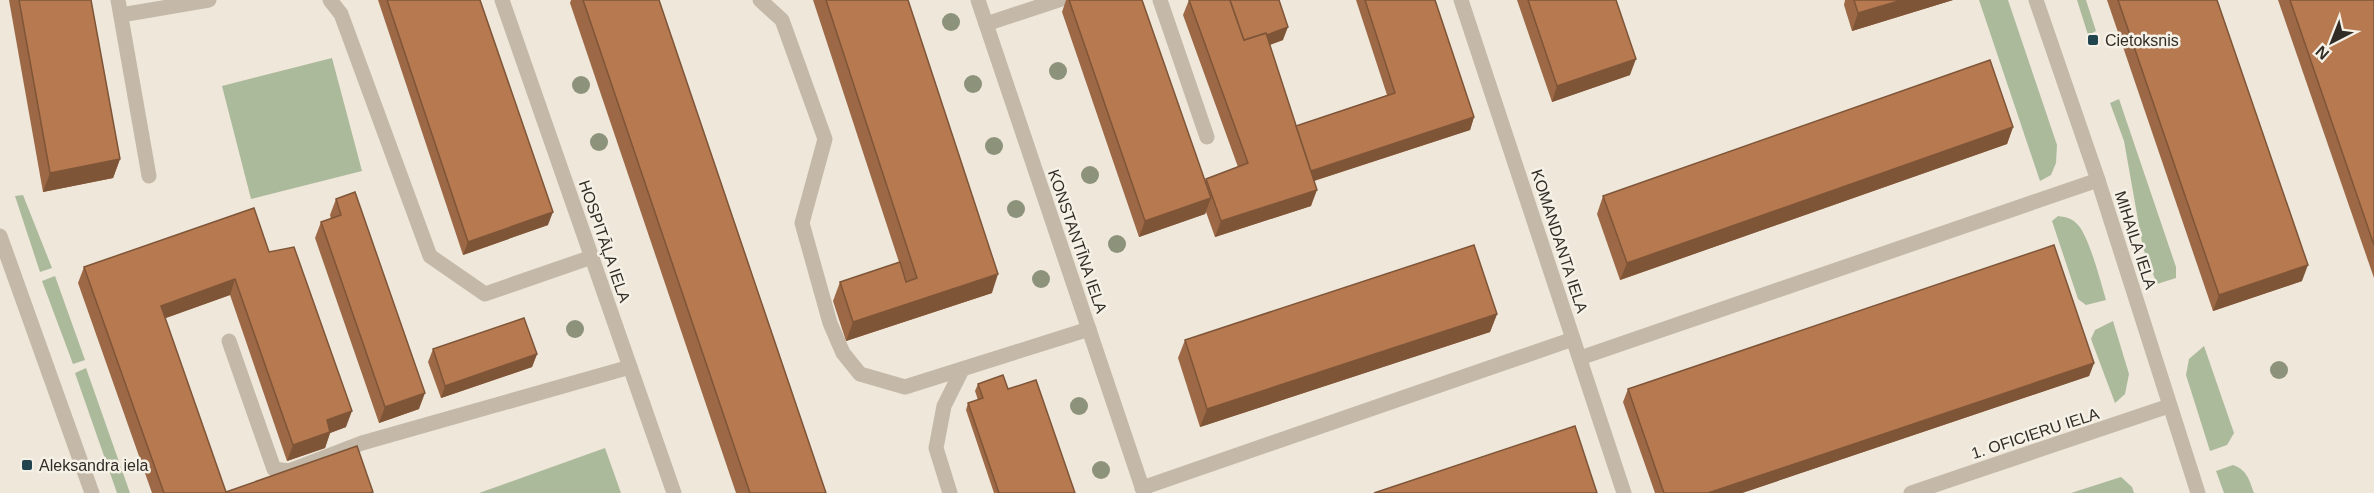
<svg xmlns="http://www.w3.org/2000/svg" width="2374" height="493" font-family="Arial,sans-serif">
<style>
.green{fill:#acba9c}
.lines{fill:none;stroke-linecap:round;stroke-linejoin:round}
.minor{stroke:#c4b9a8;stroke-width:15}
.tree{fill:#8d927b}
.wall{fill:#9d6845}
.shaded-wall{fill:#7f5538}
.building{fill:#b67950;stroke:#7f5538;stroke-width:1.5}
.poi-dot{fill:#22444e;stroke:#f6f1e6;stroke-width:2}
.labels{text-anchor:middle;stroke-width:5;stroke-linejoin:round;paint-order:stroke}
.poi-label{font-size:16px;fill:#322c27;stroke:#f6f1e6;text-anchor:start}
.street-label{font-size:16px;fill:#322c27;stroke:#f6f1e6}
</style>
<rect width="100%" height="100%" fill="#eee7da"/>
<!-- green -->
<g class="green">
<polygon points="1979,0 2008,0 2057,145 2056,163 2051,175 2040,181"/>
<polygon points="2077,0 2086,0 2096,31 2088,35"/>
<polygon points="332,58 362,171 251,199 222,86"/>
<polygon points="2119,99 2176,267 2176,278 2157,284 2143,248 2124,141 2110,103"/>
<polygon points="23,195 52,268 40,272 15,196"/>
<path d="M2058,216C2065,217 2071,218 2076,223C2088,232 2101,283 2106,300L2086,305L2078,299L2052,221Z"/>
<polygon points="55,276 85,360 73,364 42,281"/>
<polygon points="2113,321 2129,374 2125,394 2115,403 2091,339 2095,330"/>
<polygon points="2204,346 2234,433 2227,445 2210,451 2186,375 2189,359"/>
<polygon points="86,368 130,493 117,493 75,373"/>
<polygon points="605,448 621,493 479,493"/>
<path d="M2233,465C2247,470 2249,479 2254,493H2224L2216,471Z"/>
<polygon points="2121,477 2132,487 2134,493 2071,493"/>
</g>
<g class="lines">
<!-- minor -->
<g class="minor">
<polyline points="118,0 149,176"/>
<polyline points="330,0 341,14 430,256 485,294 592,257"/>
<polyline points="502,0 674,493"/>
<polyline points="760,0 782,20 825,139 802,223 830,323 843,353 860,374 905,387 1089,329"/>
<polyline points="978,0 1144,493"/>
<polyline points="1160,0 1207,137"/>
<polyline points="1461,0 1624,493"/>
<polyline points="2036,0 2098,180 2198,493"/>
<polyline points="121,15 209,0"/>
<polyline points="986,24 1059,0"/>
<polyline points="0,236 92,493"/>
<polyline points="229,341 274,469 289,471 362,443 630,367"/>
<polyline points="1580,358 2098,180"/>
<polyline points="1142,488 1573,339"/>
<polyline points="950,493 936,448 944,406 962,370"/>
<polyline points="1911,493 2169,406"/>
</g>
</g>
<!-- trees -->
<g class="tree">
<circle cx="951" cy="22" r="9"/>
<circle cx="1058" cy="71" r="9"/>
<circle cx="973" cy="84" r="9"/>
<circle cx="581" cy="85" r="9"/>
<circle cx="599" cy="142" r="9"/>
<circle cx="994" cy="146" r="9"/>
<circle cx="1090" cy="175" r="9"/>
<circle cx="1016" cy="209" r="9"/>
<circle cx="1117" cy="244" r="9"/>
<circle cx="1041" cy="279" r="9"/>
<circle cx="575" cy="329" r="9"/>
<circle cx="2279" cy="370" r="9"/>
<circle cx="1079" cy="406" r="9"/>
<circle cx="1101" cy="470" r="9"/>
</g>
<!-- wall -->
<g class="wall">
<polygon points="9,0 91,0 120,159 113,178 43,192"/>
<polygon points="378,0 480,0 548,225 463,255"/>
<polygon points="571,0 659,0 826,493 736,493 570,3"/>
<polygon points="813,0 908,0 992,293 846,341 833,301 840,282 899,262"/>
<polygon points="1066,0 1142,0 1205,181 1206,179 1238,167 1183,15 1189,0 1279,0 1283,40 1270,45 1296,126 1387,95 1356,0 1435,0 1474,117 1470,130 1314,181 1311,206 1215,237 1206,212 1205,214 1139,237 1062,12"/>
<polygon points="1517,0 1616,0 1630,75 1552,102"/>
<polygon points="1845,0 1953,0 1852,31 1844,5"/>
<polygon points="2107,0 2217,0 2302,281 2213,311"/>
<polygon points="2278,0 2374,0 2374,278"/>
<polygon points="2013,127 2007,144 1620,280 1597,214 1603,196"/>
<polygon points="336,199 419,409 379,423 315,238 321,222 331,219 330,215"/>
<polygon points="269,252 346,427 330,433 325,448 287,461 230,295 165,318 226,492 373,492 373,493 152,493 78,283 84,267"/>
<polygon points="1497,314 1490,332 1200,427 1178,358 1185,340"/>
<polygon points="433,349 537,354 532,367 441,398 428,362"/>
<polygon points="2094,363 2089,376 1742,493 1655,493 1623,402 1628,389"/>
<polygon points="978,384 1008,389 1075,493 994,493 966,410 968,403 978,400 975,391"/>
</g>
<!-- shaded-wall -->
<g class="shaded-wall">
<polygon points="1902,0 1953,0 1852,31 1858,13"/>
<polygon points="1288,27 1283,40 1238,56 1243,43"/>
<polygon points="1636,59 1630,75 1552,102 1557,86"/>
<polygon points="1474,117 1470,130 1304,184 1309,171"/>
<polygon points="2013,127 2007,144 1620,280 1627,263"/>
<polygon points="120,159 113,178 43,192 50,173"/>
<polygon points="1317,190 1311,206 1215,237 1221,221"/>
<polygon points="1211,198 1205,214 1139,237 1145,221"/>
<polygon points="553,212 548,225 463,255 468,242"/>
<polygon points="2308,265 2302,281 2213,311 2219,295"/>
<polygon points="998,274 992,293 846,341 853,322"/>
<polygon points="235,279 230,295 155,322 161,306"/>
<polygon points="1497,314 1490,332 1200,427 1207,409"/>
<polygon points="537,354 532,367 441,398 445,386"/>
<polygon points="2094,363 2089,376 1742,493 1708,493"/>
<polygon points="425,393 419,409 379,423 385,407"/>
<polygon points="352,411 346,427 330,433 325,448 287,461 293,445 327,420"/>
</g>
<!-- building -->
<g class="building">
<polygon points="19,0 91,0 120,159 50,173"/>
<polygon points="387,0 480,0 553,212 468,242"/>
<polygon points="583,0 659,0 826,493 750,493"/>
<polygon points="826,0 908,0 998,274 853,322 840,282 900,262 906,282 917,278"/>
<polygon points="1069,0 1142,0 1211,198 1145,221"/>
<polygon points="1189,0 1230,0 1244,40 1266,33 1317,190 1221,221 1206,179 1248,163"/>
<polygon points="1230,0 1279,0 1288,27 1267,35 1266,33 1244,40"/>
<polygon points="1365,0 1435,0 1474,117 1311,171 1296,126 1395,93"/>
<polygon points="1528,0 1616,0 1636,59 1557,86"/>
<polygon points="1854,0 1902,0 1858,13"/>
<polygon points="2118,0 2217,0 2308,265 2219,295"/>
<polygon points="2290,0 2374,0 2374,245"/>
<polygon points="1990,60 2013,127 1627,263 1603,196"/>
<polygon points="355,192 425,393 385,407 321,222 341,215 336,199"/>
<polygon points="254,208 269,252 294,247 352,411 327,420 330,432 293,445 235,279 161,306 226,492 357,446 373,492 370,493 164,493 84,267"/>
<polygon points="1474,245 1497,314 1207,409 1185,340"/>
<polygon points="2054,245 2094,363 1708,493 1664,493 1628,389"/>
<polygon points="524,318 537,354 445,386 433,349"/>
<polygon points="1003,375 1008,389 1036,380 1075,493 999,493 968,403 983,398 978,384"/>
<polygon points="1575,426 1597,493 1374,493"/>
</g>
<!-- markers -->
<g class="poi-dot">
<rect x="2087" y="34" width="12" height="12" rx="3"/>
<rect x="21" y="459" width="12" height="12" rx="3"/>
</g>
<g class="labels">
<!-- poi labels -->
<g class="poi-label">
<text x="2105" y="46">Cietoksnis</text>
<text x="39" y="471">Aleksandra iela</text>
</g>
<!-- street labels -->
<g class="street-label">
<text transform="translate(2136 240) rotate(72)" y="6">MIHAILA IELA</text>
<text transform="translate(605 241) rotate(71)" y="6">HOSPITĀĻA IELA</text>
<text transform="translate(1078 241) rotate(71)" y="6">KONSTANTĪNA IELA</text>
<text transform="translate(1560 241) rotate(72)" y="6">KOMANDANTA IELA</text>
<text transform="translate(2035 433) rotate(-18)" y="6">1. OFICIERU IELA</text>
</g>
</g>
<!-- north arrow -->
<g transform="translate(2332 42) rotate(222)" stroke="#f6f1e6" stroke-width="4.5" paint-order="stroke">
<path d="M0-4.5L10 22L0 15L-10 22Z" fill="#322c27"/>
<text y="-9" font-size="16" font-weight="bold" text-anchor="middle" fill="#322c27">N</text>
</g>
</svg>
